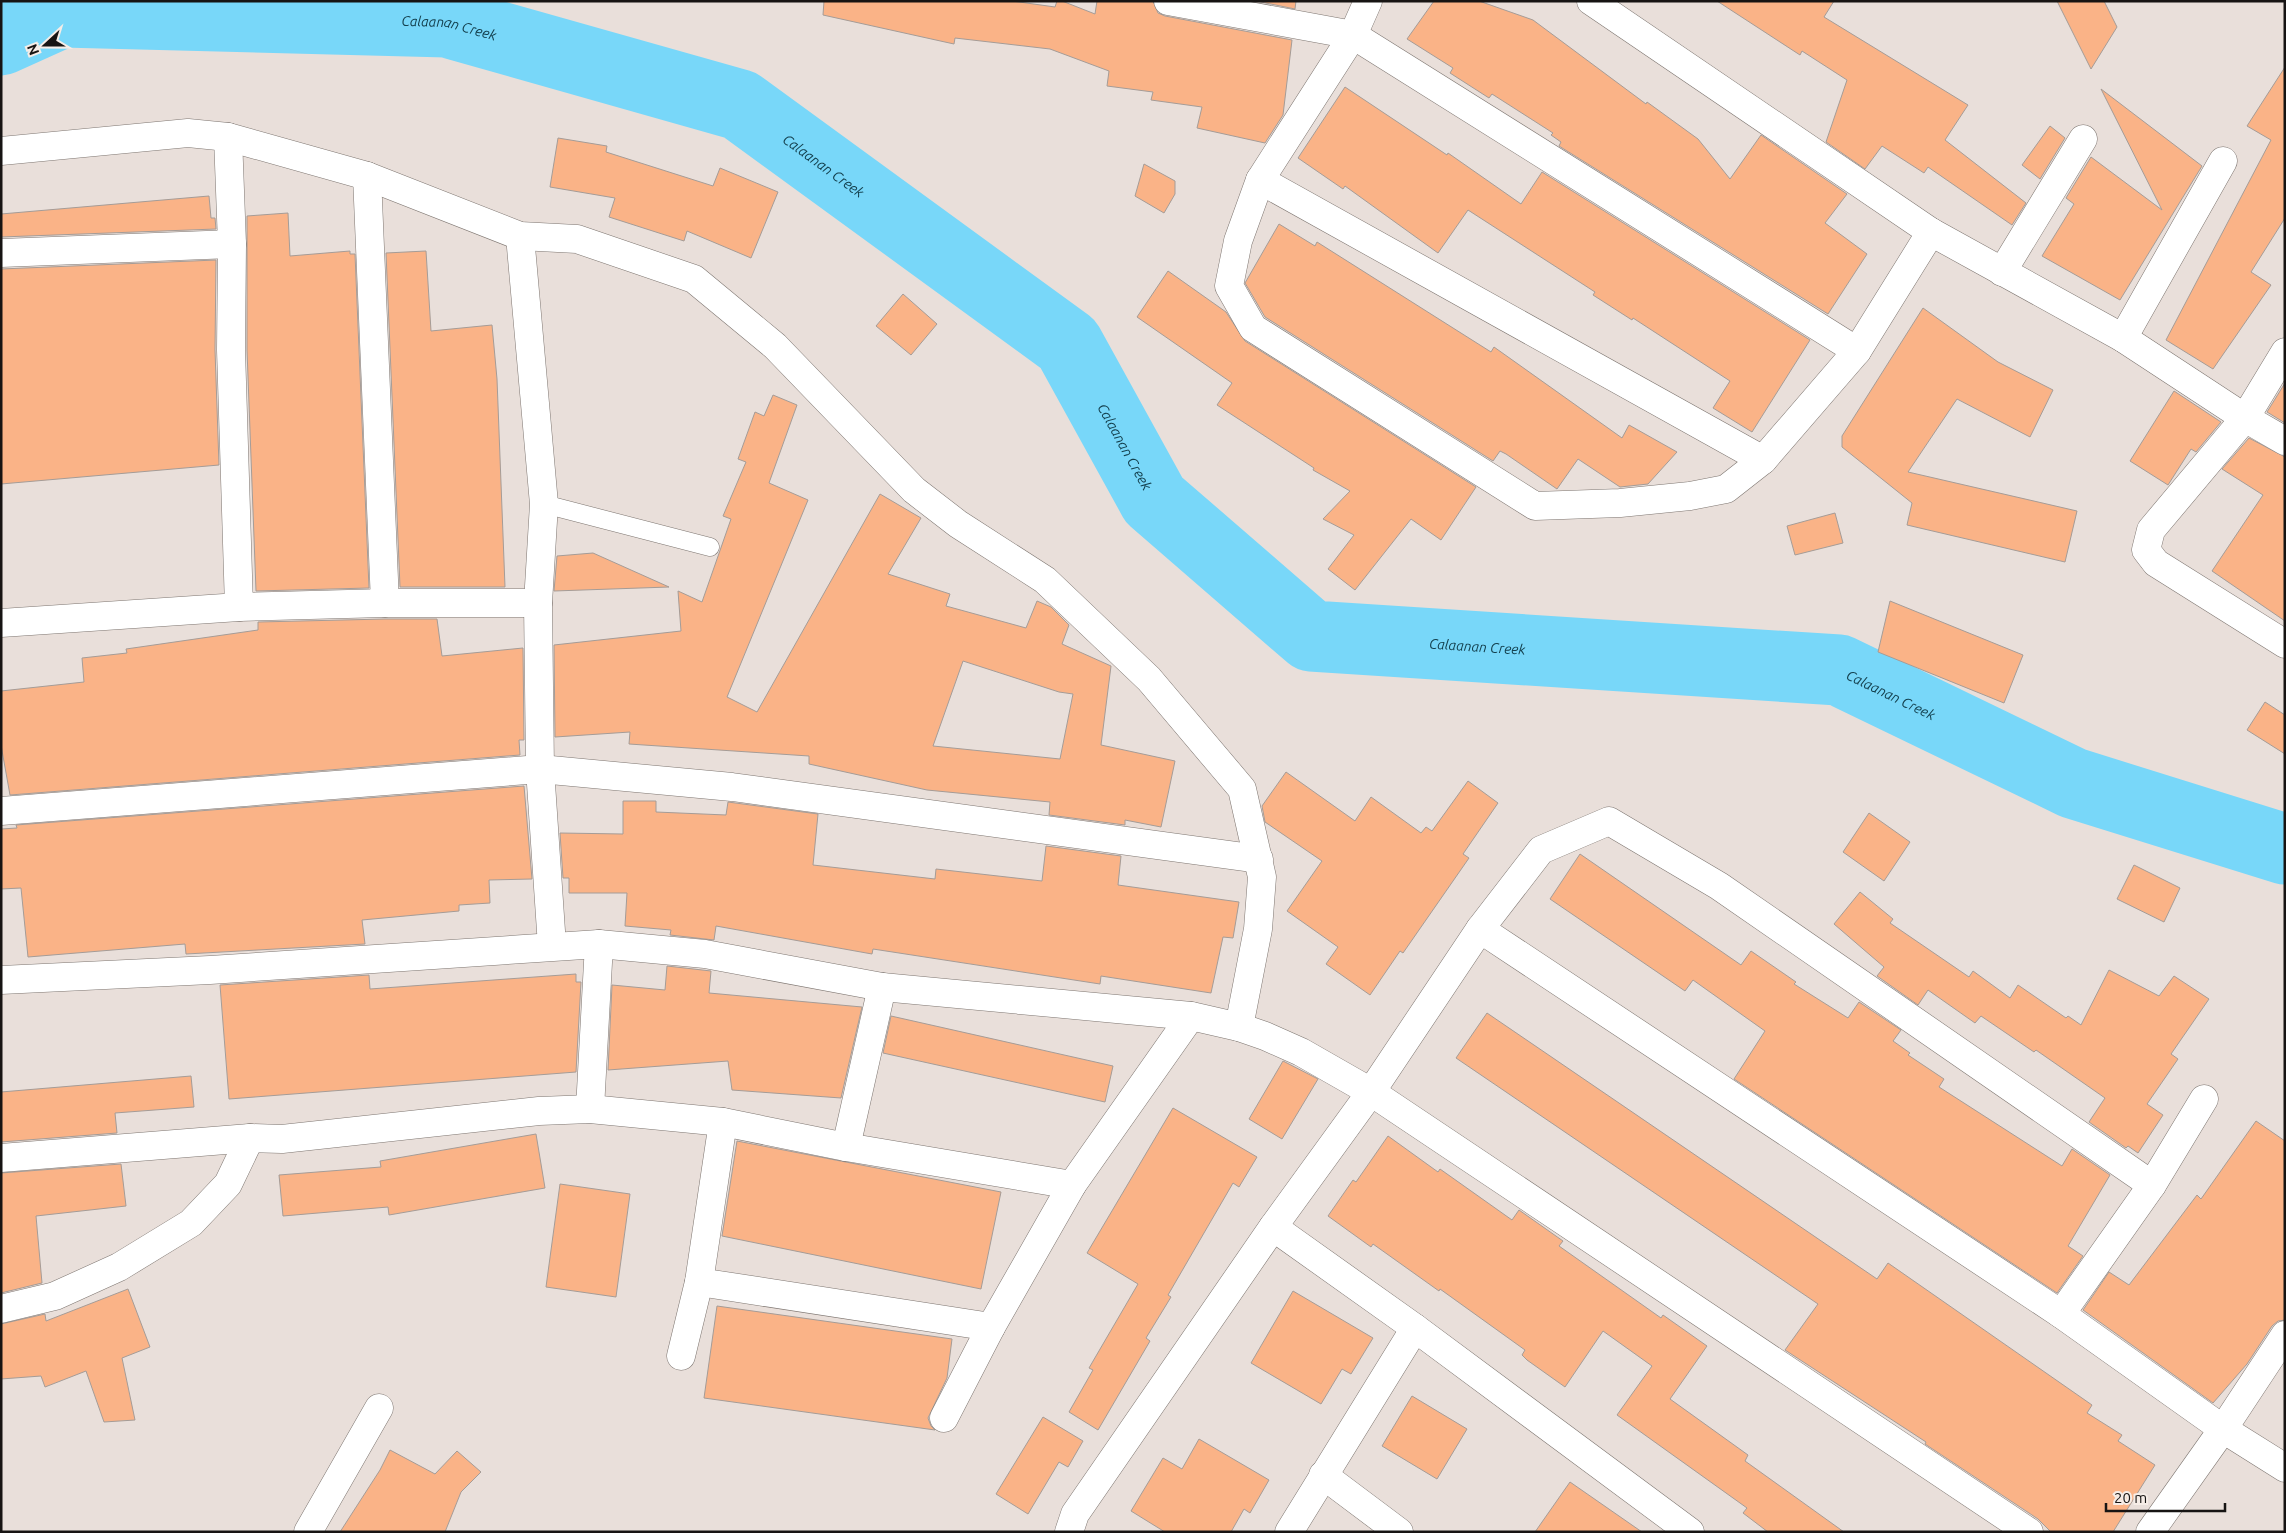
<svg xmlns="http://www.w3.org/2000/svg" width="2286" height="1533" font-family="Ubuntu,sans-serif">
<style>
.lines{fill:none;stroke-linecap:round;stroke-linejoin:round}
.river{stroke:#78d7f9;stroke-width:71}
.building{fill:#fab387;stroke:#a59c97;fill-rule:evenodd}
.service-casing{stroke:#7e7671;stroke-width:19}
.minor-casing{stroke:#7e7671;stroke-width:29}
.tertiary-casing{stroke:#7e7671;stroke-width:29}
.service{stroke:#fff;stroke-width:18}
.minor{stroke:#fff;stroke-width:28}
.tertiary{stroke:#fff;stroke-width:28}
.labels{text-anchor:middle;stroke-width:4;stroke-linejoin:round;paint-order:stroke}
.water-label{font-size:14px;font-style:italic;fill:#14404e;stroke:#f6ede7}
</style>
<rect width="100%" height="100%" fill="#e9dfda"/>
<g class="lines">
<!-- river -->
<path class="river" id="s1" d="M1,40L63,12L447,22L740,105L1068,344L1154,500L1311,636L1839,670L2073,783L2285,849"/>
</g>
<!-- building -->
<g class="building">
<polygon points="824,1 1012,1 1055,7 1057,1 1062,1 1095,14 1097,1 1153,1 1158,13 1165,16 1292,40 1283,115 1265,143 1197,128 1202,107 1151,100 1153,92 1107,86 1109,71 1050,49 955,38 954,44 823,15"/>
<polygon points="1256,1 1296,1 1295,9"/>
<polygon points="1434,1 1479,1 1533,20 1646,104 1647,102 1698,139 1730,179 1761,135 1847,194 1825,223 1867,254 1828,314 1559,146 1561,142 1551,135 1553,133 1492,94 1489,98 1450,73 1453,68 1407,39"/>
<polygon points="1717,1 1834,1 1824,17 1968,105 1945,140 2026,203 2012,225 1928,167 1924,173 1882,146 1865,169 1826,142 1847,80 1802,51 1800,55"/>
<polygon points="2057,1 2104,1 2117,27 2091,69"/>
<polygon points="2285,67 2285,218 2251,272 2271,285 2213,369 2166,340 2271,140 2247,126"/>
<polygon points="1345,87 1447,155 1448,153 1521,204 1542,172 1810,340 1752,432 1713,408 1730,381 1633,318 1632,320 1593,295 1595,292 1468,210 1438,253 1345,186 1343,189 1298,158"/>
<polygon points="2101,89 2202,166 2120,300 2042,256 2074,204 2066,198 2091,157 2162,210"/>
<polygon points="2050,126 2065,138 2040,179 2022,165"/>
<polygon points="558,138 607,146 606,152 713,186 720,168 778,192 751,258 687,231 684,241 609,217 615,198 550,187"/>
<polygon points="1144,164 1175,181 1175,194 1164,213 1135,196"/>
<polygon points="209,196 211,218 215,218 216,229 1,237 1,214"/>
<polygon points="288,213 290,256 350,251 350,254 355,254 369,588 256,591 247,350 247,216"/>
<polygon points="1279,224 1315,246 1317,242 1491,352 1494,347 1622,438 1629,425 1677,452 1648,484 1620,487 1578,459 1557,489 1506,454 1500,451 1493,461 1265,317 1245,283"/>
<polygon points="426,251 431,331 492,325 497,379 505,587 400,587 386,253"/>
<polygon points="216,260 215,350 219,465 1,484 1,269"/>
<polygon points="1168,271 1226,312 1245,341 1476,487 1441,540 1411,519 1355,590 1328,569 1354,535 1323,519 1350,491 1313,470 1314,468 1217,405 1232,383 1137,317"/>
<polygon points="903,294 937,324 911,355 876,326"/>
<polygon points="1923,308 1998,362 2053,390 2030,437 1957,399 1908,472 2077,511 2065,562 1907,525 1912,503 1842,447 1842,436"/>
<polygon points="2285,383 2285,423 2267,412"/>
<polygon points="2174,391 2221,422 2196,452 2191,449 2168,485 2130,461"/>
<path d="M773,395L797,405L769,483L808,500L727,697L757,712L880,494L921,518L888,574L950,594L946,606L1026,628L1037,601L1051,607L1069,625L1062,644L1111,666L1101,745L1175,761L1161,827L1125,820V825L1049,815L1050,802L927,790L809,764V756L629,744L630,732L555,737L554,645L681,631L678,591L702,602L731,519L723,516L746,462L738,459L755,412L764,416ZM963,661L1059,692L1073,694L1060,759L933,746Z"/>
<polygon points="2249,438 2285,457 2285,621 2212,571 2263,495 2222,469"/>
<polygon points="1835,513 1843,543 1795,555 1787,526"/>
<polygon points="593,553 669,587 554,591 557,556"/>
<polygon points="1890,601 2023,655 2004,703 1878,652"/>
<polygon points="385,619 437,619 442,656 523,648 524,740 519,740 520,755 10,795 1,745 1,691 84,682 82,658 127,653 126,649 258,630 258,622"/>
<polygon points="2265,702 2285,715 2285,754 2247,730"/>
<polygon points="1286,772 1355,821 1371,797 1421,833 1426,827 1432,831 1468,781 1498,803 1463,854 1469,858 1403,953 1400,951 1370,995 1326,964 1338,947 1287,911 1322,861 1265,822 1262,806"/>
<polygon points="524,786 532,879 489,880 490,903 459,905 459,911 362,920 365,944 186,954 185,944 28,957 21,888 1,889 1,829 17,828 16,825"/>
<polygon points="623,801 656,801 656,812 726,815 728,802 818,814 813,865 935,879 936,869 1042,881 1046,846 1121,856 1118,885 1239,902 1233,938 1223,937 1211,993 1101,976 1100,984 873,949 872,954 716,926 714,940 670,935 671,930 625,926 627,893 569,893 569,878 563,878 560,833 623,834"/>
<polygon points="1869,813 1910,842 1884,881 1843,852"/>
<polygon points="1580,854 1741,965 1751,951 1796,982 1794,984 1848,1018 1859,1002 1901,1030 1893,1041 1910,1053 1908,1055 1944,1079 1939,1087 2062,1166 2072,1149 2110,1175 2068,1246 2083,1256 2057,1293 1734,1079 1765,1031 1693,980 1685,991 1550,899"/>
<polygon points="2134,865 2180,888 2164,922 2117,899"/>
<polygon points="1860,892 1893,919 1890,923 1969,977 1973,971 2010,998 2018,985 2066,1018 2068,1016 2081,1025 2109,970 2159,996 2174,976 2209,999 2171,1054 2178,1059 2147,1104 2163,1115 2138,1153 2128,1146 2126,1148 2089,1122 2105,1098 2036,1050 2034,1052 1981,1016 1975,1023 1928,990 1918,1005 1877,976 1884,967 1834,924"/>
<polygon points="667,966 711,971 709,993 862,1007 841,1098 732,1090 728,1061 608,1070 612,985 665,990"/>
<polygon points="576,974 576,982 581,982 576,1072 229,1099 220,985 369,975 370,989"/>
<polygon points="1487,1013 1877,1279 1888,1263 2092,1405 2087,1413 2122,1435 2118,1441 2155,1465 2113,1532 2051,1532 2038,1519 1925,1444 1926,1442 1785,1350 1818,1304 1456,1058"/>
<polygon points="891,1016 1113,1066 1105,1102 883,1053"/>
<polygon points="1283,1061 1318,1079 1282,1139 1249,1119"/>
<polygon points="191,1076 194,1107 115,1113 117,1133 1,1142 1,1092"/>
<polygon points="1173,1108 1257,1157 1239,1187 1233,1183 1168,1295 1171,1297 1146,1338 1150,1341 1098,1430 1069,1412 1093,1370 1089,1368 1138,1284 1087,1253"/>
<polygon points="2256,1121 2285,1141 2285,1320 2278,1321 2272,1326 2247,1364 2213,1403 2083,1310 2109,1272 2129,1285 2197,1195 2201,1199"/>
<polygon points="536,1134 545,1188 389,1215 388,1207 283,1216 279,1175 381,1167 380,1161"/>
<polygon points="1388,1136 1438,1172 1440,1169 1512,1220 1519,1210 1563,1241 1559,1246 1661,1318 1663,1315 1707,1346 1670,1399 1748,1455 1745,1461 1844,1532 1768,1532 1743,1513 1747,1508 1617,1415 1652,1366 1603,1331 1565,1387 1527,1360 1522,1355 1525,1350 1440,1289 1439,1291 1373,1244 1371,1247 1328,1216 1353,1180 1356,1182"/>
<polygon points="737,1141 1001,1192 981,1289 722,1236"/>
<polygon points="121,1164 126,1206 36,1216 42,1283 1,1293 1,1173"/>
<polygon points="560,1184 630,1194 616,1297 546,1287"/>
<polygon points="128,1289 150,1347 122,1358 135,1420 104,1422 86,1371 45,1387 41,1376 1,1379 1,1324 45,1314 46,1321"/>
<polygon points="1293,1291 1373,1338 1351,1374 1342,1369 1321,1404 1251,1363"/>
<polygon points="717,1306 952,1339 947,1378 928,1418 931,1426 935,1430 704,1398"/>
<polygon points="1412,1396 1467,1429 1437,1479 1382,1446"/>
<polygon points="1043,1417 1083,1441 1068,1467 1059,1462 1028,1514 996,1494"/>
<polygon points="1199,1439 1269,1480 1250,1513 1244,1509 1231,1532 1165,1532 1131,1511 1163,1458 1182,1469"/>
<polygon points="390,1450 435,1474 457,1451 481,1472 461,1492 445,1532 340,1532 380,1470"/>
<polygon points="1570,1482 1642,1532 1535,1532"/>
</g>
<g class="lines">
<defs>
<polyline id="service" points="544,504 710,547"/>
<g id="minor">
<polyline points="1168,1 1353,35 1857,351"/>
<polyline points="1368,1 1353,35 1260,180 1238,241 1229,286 1253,328 1535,506 1620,503 1690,496 1726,489 1763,460 1857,351 1931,232"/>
<polyline points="1591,1 1931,232 2123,338 2245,418 2285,441"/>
<polyline points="228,137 232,244 231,350 239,607"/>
<polyline points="1,151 188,133 228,137 367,176 520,236 577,239 694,279 775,346 914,490 958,524 1045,580 1149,679 1242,789 1262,877 1258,929 1239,1027"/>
<polyline points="367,176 385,603"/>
<polyline points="1260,180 1763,460"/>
<polyline points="520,236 544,504 538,603 540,769 552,946"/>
<polyline points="1,253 232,244"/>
<polyline points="2002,272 2083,139"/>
<polyline points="2123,338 2223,161"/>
<polyline points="2285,352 2245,418 2151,530 2146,550 2156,563 2285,644"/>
<polyline points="1,623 239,607 385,603 538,603"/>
<polyline points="1,811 540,769 732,787 1259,859"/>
<polyline points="1480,929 2061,1314 2223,1429 2285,1468"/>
<polyline points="590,1109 599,944"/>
<polyline points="846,1147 882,987"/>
<polyline points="1,1158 250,1138 282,1139 539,1111 590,1109 723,1122 846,1147 1072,1185"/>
<polyline points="1273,1227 1415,1328 1690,1532"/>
<polyline points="699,1282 991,1327"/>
<polyline points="1,1309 55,1296 119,1267 191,1223 228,1184 250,1138"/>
<polyline points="2061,1314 2152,1185 2204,1099"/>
<polyline points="681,1356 699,1282 723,1122"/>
<polyline points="944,1418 991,1327 1072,1185 1191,1016"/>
<polyline points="1323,1475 1399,1532"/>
<polyline points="308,1532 379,1408"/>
<polyline points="1069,1532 1075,1514 1273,1227 1371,1092 1480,929 1541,850 1609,821 1719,886 2152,1185"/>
<polyline points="1289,1532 1415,1328"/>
</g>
<g id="tertiary">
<polyline points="1,980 210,970 599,944 705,954 882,987 1191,1016 1239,1027 1265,1036 1301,1052 1371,1092 2029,1532"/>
<polyline points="2150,1532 2223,1429 2285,1335"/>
</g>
</defs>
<!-- service casing -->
<use href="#service" class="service-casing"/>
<!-- minor casing -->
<use href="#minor" class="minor-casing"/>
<!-- tertiary casing -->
<use href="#tertiary" class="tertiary-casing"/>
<!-- service -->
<use href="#service" class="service"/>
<!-- minor -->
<use href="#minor" class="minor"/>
<!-- tertiary -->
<use href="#tertiary" class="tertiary"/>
</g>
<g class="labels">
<!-- water labels -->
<g class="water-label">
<text dy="5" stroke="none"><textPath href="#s1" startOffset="455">Calaanan Creek</textPath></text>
<text dy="5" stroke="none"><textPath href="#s1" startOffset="860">Calaanan Creek</textPath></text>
<text dy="5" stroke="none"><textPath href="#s1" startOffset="1280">Calaanan Creek</textPath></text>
<text dy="5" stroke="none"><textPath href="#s1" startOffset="1715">Calaanan Creek</textPath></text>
<text dy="5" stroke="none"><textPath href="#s1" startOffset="2135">Calaanan Creek</textPath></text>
</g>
</g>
<!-- border -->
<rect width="2286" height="1533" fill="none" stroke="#171413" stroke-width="5"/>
<!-- north arrow -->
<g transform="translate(45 45) rotate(249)" stroke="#f6ede7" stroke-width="4" paint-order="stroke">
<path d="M0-4L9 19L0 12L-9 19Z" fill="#171413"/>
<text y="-8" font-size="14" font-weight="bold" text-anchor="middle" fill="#171413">N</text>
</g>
<!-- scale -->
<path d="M2106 1503v8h119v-8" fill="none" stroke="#171413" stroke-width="2.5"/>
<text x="2114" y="1503" font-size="15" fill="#171413" stroke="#f6ede7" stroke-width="4" paint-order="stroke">20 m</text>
</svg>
